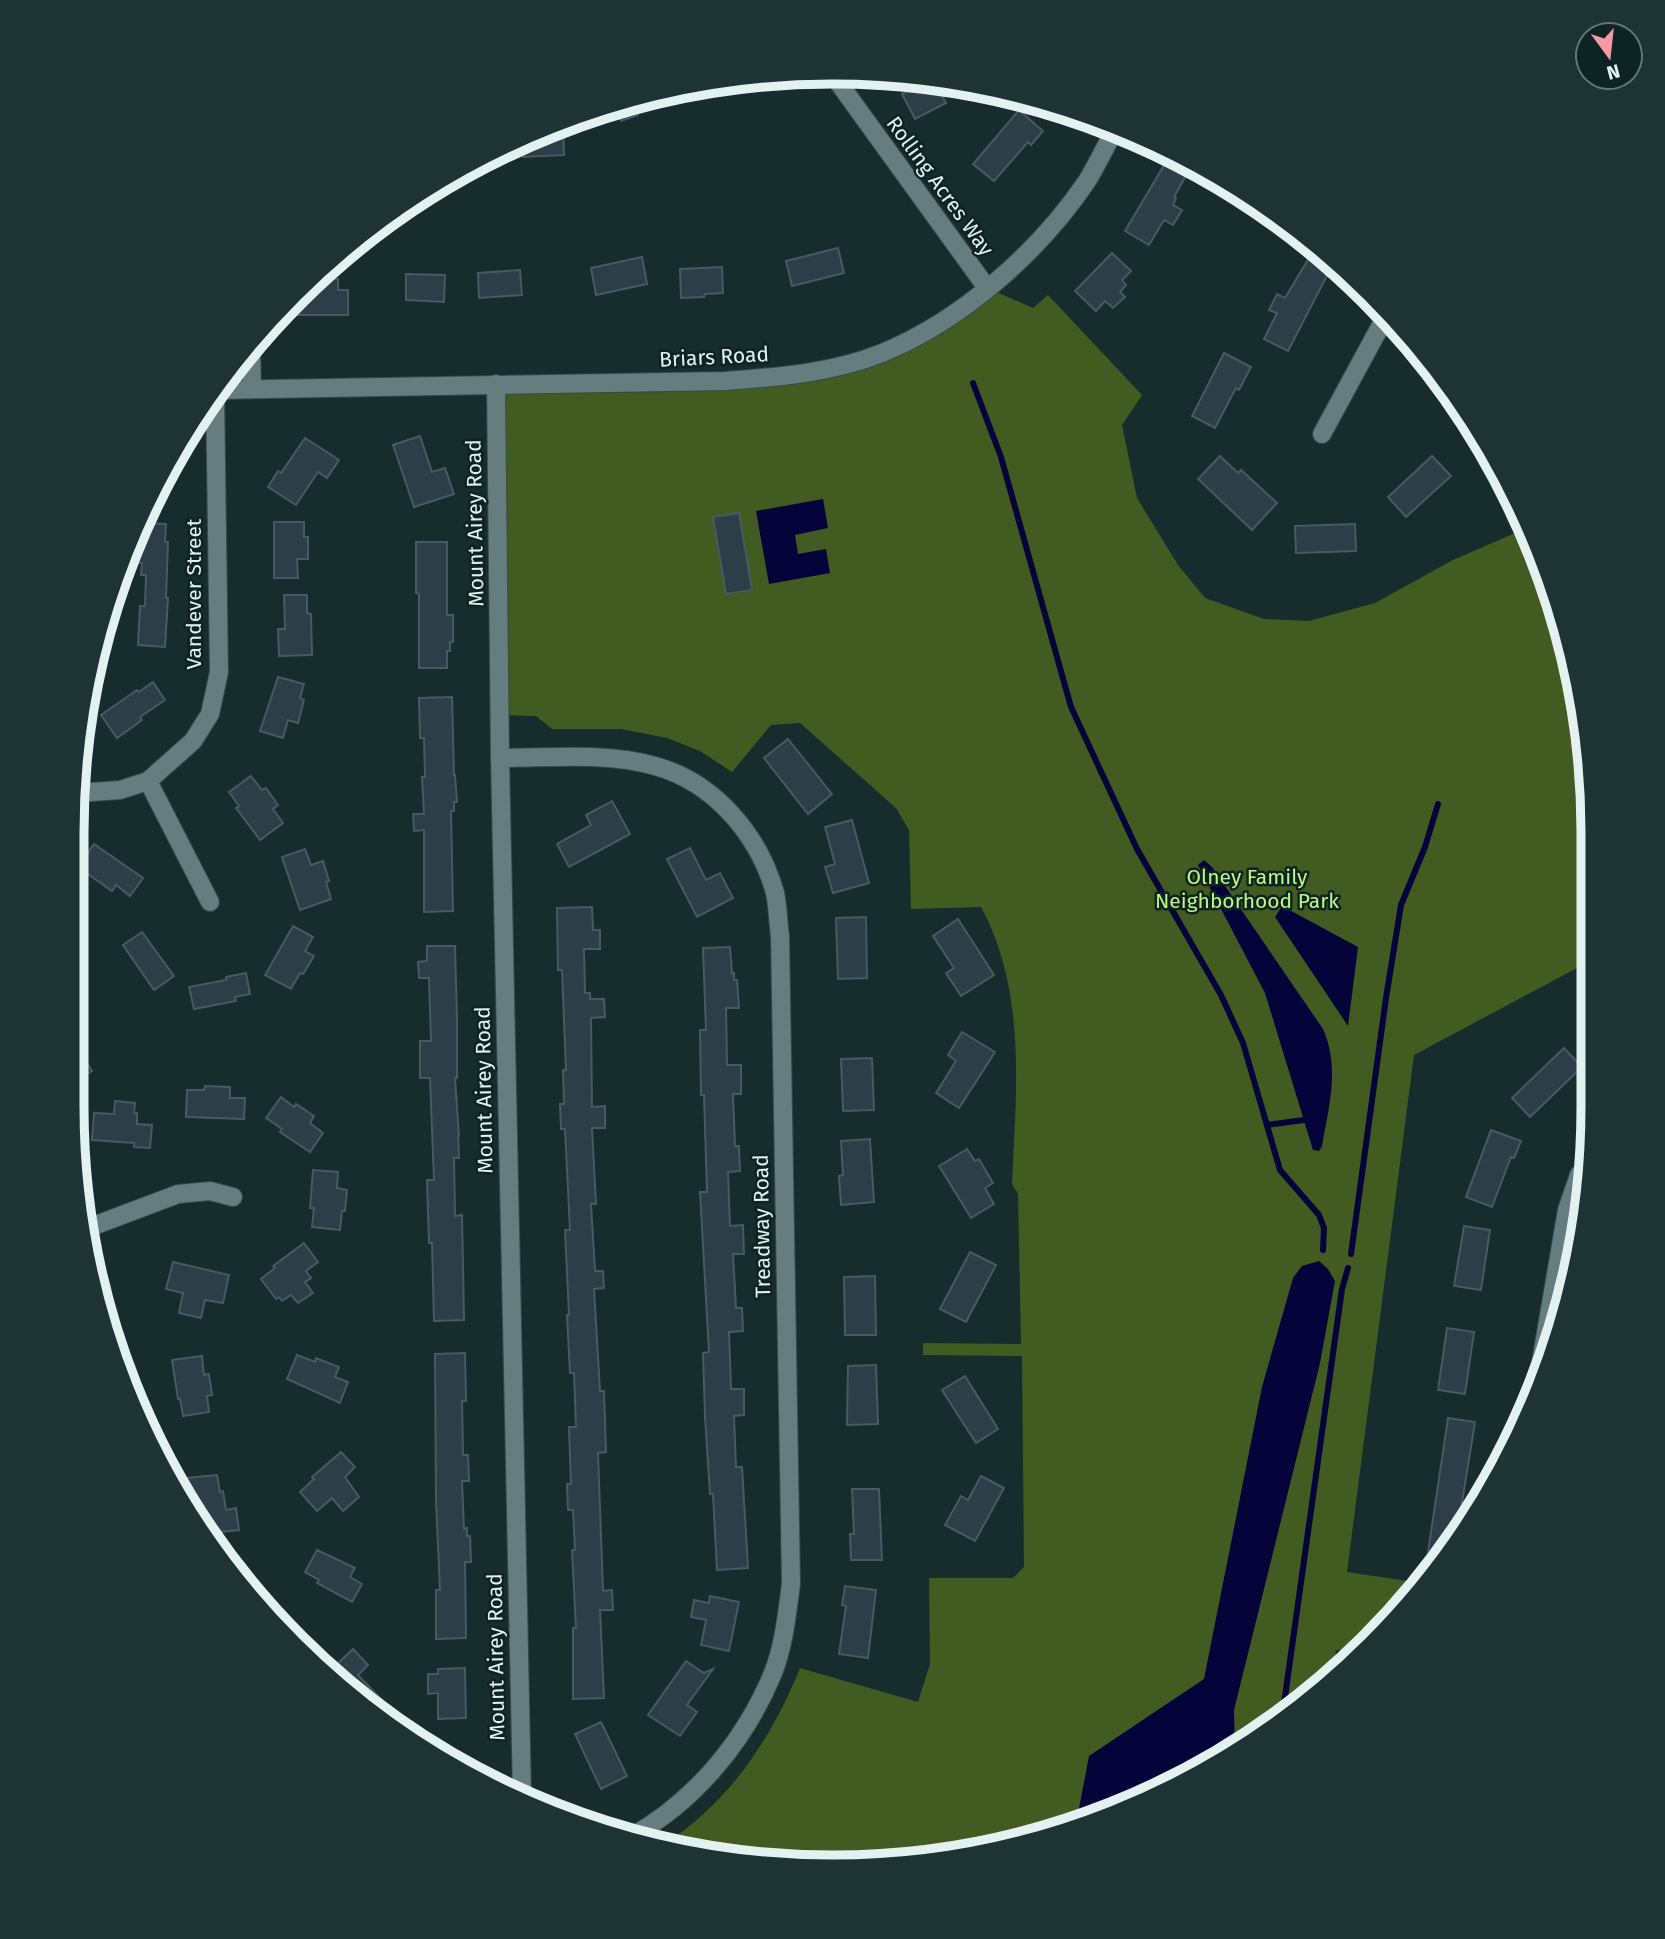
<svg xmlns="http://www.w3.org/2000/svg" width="1665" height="1939" font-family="'Fira Sans',sans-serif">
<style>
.green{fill:#415b21}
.water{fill:#04043b}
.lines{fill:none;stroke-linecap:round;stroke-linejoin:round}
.stream{stroke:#04043b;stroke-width:6}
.building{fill:#2d3e48;stroke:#485963;stroke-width:2}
.minor-casing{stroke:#384a4b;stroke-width:20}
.minor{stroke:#657d7e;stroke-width:18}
.labels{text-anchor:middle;stroke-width:5;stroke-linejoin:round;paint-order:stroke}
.street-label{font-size:21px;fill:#e4f1f1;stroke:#0d2324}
.park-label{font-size:21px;fill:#bff682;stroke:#0d2324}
.rim{fill:none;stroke:#e4f1f1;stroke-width:9}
</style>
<rect width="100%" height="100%" fill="#172c2d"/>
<!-- green -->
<path class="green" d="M987,288L1033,308L1048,295L1142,395L1122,425L1137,498L1178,565L1205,598L1264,619L1309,621L1375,603L1453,560L1522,530L1534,547L1553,588L1592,782V960L1414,1055L1347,1572L1421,1583L1370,1645L1359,1653L1336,1650L1333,1673L1213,1765L1077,1827L931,1861H734L664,1844C728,1804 772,1738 800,1668L918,1702L930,1664L929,1578H1013L1024,1567L1022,1356L923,1355V1343L1021,1344L1018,1194L1012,1184C1016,1093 1027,991 981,907L911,909L909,830L896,808L800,723L771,725L732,772L700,751L667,738L621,729H552L536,716L499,715L496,384L673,383L861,359Z"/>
<!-- water -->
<g class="water">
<polygon points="823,499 828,528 795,535 798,554 826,549 830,573 769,584 756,511"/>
<path d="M1204,860L1212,867L1323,1029C1340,1067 1329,1106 1322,1146L1319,1151L1313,1150L1265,993L1198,865Z"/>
<polygon points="1282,906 1358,947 1348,1026 1275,917"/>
<polygon points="1319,1261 1328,1269 1335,1281 1320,1363 1234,1710 1235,1749 1213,1765 1071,1828 1077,1819 1089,1756 1204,1679 1262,1387 1293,1278 1302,1266"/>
</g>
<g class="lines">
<!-- stream -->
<g class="stream">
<polyline points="973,383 1001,457 1071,707 1137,849 1221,995 1243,1043 1280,1170 1319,1215 1324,1228 1323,1250"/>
<polyline points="1267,1125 1304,1120"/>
<polyline points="1351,1254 1386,998 1401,905 1425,847 1438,804"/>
<polyline points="1283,1711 1342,1289 1348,1268"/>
</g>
</g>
<!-- building -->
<g class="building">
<polygon points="903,77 935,82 946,103 915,119 902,94 910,90"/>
<polygon points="633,102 638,115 621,121 616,106"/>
<polygon points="1019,110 1043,131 1031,145 1028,142 994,181 973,164"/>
<polygon points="563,124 564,155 523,157 522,142"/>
<polygon points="1172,152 1192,165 1174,197 1176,198 1173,205 1182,210 1173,225 1164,220 1149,245 1125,231"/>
<polygon points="838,248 844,273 792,286 786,261"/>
<polygon points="1315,248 1333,264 1288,351 1264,339 1277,313 1269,310 1277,294 1285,298"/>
<polygon points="1112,253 1131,271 1122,280 1126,285 1120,292 1125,297 1113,308 1105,301 1096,311 1075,291"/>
<polygon points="642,257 647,284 596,295 591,268"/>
<polygon points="722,267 723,293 705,294 704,297 681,298 680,269"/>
<polygon points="520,270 522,295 479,298 478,273"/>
<polygon points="406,274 445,275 444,302 406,300"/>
<polygon points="319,279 338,279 338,290 348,290 348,315 280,315 304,289 319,289"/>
<polygon points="1224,353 1251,367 1239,390 1236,388 1215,428 1192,416"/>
<polygon points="420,436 432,472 445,468 454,494 414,507 393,445"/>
<polygon points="305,438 339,460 327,478 318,472 296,505 268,487 278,471 281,473"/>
<polygon points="1220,456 1238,473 1241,470 1277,503 1252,530 1198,479"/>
<polygon points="1432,456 1451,476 1406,517 1388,497"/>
<polygon points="739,513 752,590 726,594 713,517"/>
<polygon points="274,522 304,522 304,537 308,537 308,559 297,559 298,578 274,578"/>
<polygon points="139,523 166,524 165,542 168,542 166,598 168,598 165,647 138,645 140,606 145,606 146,575 141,575 142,563 136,563"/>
<polygon points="1355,524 1356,551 1296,553 1295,526"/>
<polygon points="416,542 447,542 447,615 453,615 453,642 450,642 450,651 447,651 447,668 419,668 419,594 416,593"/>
<polygon points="284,595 307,595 307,613 311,614 312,655 279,656 278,629 285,629"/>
<polygon points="278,677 304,684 300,698 304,700 298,723 288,720 283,738 260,731"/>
<polygon points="153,682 165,700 140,717 142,720 117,738 101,715 137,690 139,692"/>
<polygon points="452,697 454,775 455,775 457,802 454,802 454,811 451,811 453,911 424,912 424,830 414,831 413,814 424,814 422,777 425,777 424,738 420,738 419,698"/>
<polygon points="788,739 832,794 808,814 764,758"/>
<polygon points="251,776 262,790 266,788 278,805 273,809 283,823 260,840 236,808 239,806 229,792"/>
<polygon points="612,801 630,834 569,867 557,844 591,825 586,815"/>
<polygon points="852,820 869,883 833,893 825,867 835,864 825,827"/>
<polygon points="94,844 143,878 130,896 116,885 112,891 78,867"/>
<polygon points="690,848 706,880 720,873 733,898 697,917 667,859"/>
<polygon points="305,849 311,865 323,861 329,881 326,882 331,899 300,910 282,857"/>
<polygon points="592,907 593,930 600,930 600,949 584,949 585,993 590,993 590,999 604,999 605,1017 591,1018 592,1107 605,1106 605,1128 592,1128 596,1204 591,1204 595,1271 603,1271 604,1288 594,1289 600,1391 604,1391 606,1452 598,1453 603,1591 612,1590 613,1610 600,1610 604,1698 573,1699 573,1628 576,1628 572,1550 575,1550 573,1510 568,1510 567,1484 571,1484 569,1427 576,1427 574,1373 570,1373 567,1315 569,1315 565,1230 570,1230 565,1129 561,1129 560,1104 564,1104 563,1070 566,1070 562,970 558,970 557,908"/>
<polygon points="866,917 867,978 838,979 836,918"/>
<polygon points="958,919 994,975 961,996 946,973 954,968 933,936"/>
<polygon points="293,926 313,937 305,951 314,956 303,974 300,973 291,989 265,975"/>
<polygon points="142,932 174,976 154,990 123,945"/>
<polygon points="427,946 455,946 457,1018 457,1078 455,1078 459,1136 458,1136 459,1158 454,1158 455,1216 462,1215 464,1320 434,1321 432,1243 429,1243 427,1180 434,1180 430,1078 420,1078 420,1041 431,1041 429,978 419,978 418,962 427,961"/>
<polygon points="730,947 732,973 734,973 734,980 737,980 739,1008 726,1008 727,1065 741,1065 741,1094 733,1094 735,1146 739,1146 740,1171 728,1172 730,1226 743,1225 744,1254 733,1254 736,1308 742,1308 743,1331 729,1332 731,1389 744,1389 744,1415 734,1416 736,1467 742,1467 748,1568 717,1570 713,1494 710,1494 705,1417 703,1353 709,1352 700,1192 707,1192 704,1095 701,1095 700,1030 706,1030 703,948"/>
<polygon points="246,973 250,994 235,997 236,1001 194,1009 189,987 226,980 226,977"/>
<polygon points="962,1032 995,1052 959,1108 936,1093 956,1061 948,1055"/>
<polygon points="73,1041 92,1071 72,1083 72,1068"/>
<polygon points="1564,1048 1582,1067 1530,1117 1512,1098"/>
<polygon points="872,1058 874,1110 843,1111 841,1059"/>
<polygon points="205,1086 230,1087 230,1098 245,1098 244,1119 186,1117 187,1090 204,1090"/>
<polygon points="281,1097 294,1107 296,1104 314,1116 310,1123 323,1133 310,1152 280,1132 282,1129 266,1118"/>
<polygon points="115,1101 135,1103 134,1113 137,1113 137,1124 152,1125 150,1148 134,1147 134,1143 92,1140 94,1113 114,1114"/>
<polygon points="1491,1130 1521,1141 1514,1158 1511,1157 1492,1207 1466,1197"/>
<polygon points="870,1139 874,1202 841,1205 839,1176 843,1175 841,1141"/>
<polygon points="967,1149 975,1161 979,1159 993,1183 985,1188 994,1204 971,1218 939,1166"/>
<polygon points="313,1170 338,1172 337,1188 347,1190 345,1211 342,1211 340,1230 312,1227 314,1208 310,1208"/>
<polygon points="1464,1226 1490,1230 1481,1290 1454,1286"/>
<polygon points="304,1243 318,1262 306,1271 311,1278 305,1282 313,1293 298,1303 291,1295 282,1301 279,1297 276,1299 261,1279 275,1268 273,1266"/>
<polygon points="970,1252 996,1265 966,1322 940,1309"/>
<polygon points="173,1262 229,1275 223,1303 205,1300 201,1318 179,1313 183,1293 166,1289"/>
<polygon points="875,1276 876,1335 845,1335 844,1277"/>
<polygon points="1447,1328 1474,1332 1465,1394 1438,1390"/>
<polygon points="465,1353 466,1401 462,1401 463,1455 468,1455 469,1481 462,1481 464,1529 467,1528 467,1536 470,1536 471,1562 465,1562 466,1638 436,1639 436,1590 440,1590 436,1500 435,1354"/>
<polygon points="297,1355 315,1362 316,1358 339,1367 335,1377 348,1382 340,1403 287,1379"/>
<polygon points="202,1356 204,1375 209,1374 212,1395 207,1396 209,1412 183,1416 180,1399 178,1399 172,1360"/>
<polygon points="876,1365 878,1424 847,1425 848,1366"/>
<polygon points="965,1376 998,1429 976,1443 942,1390"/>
<polygon points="1448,1418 1475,1422 1456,1540 1439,1561 1427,1559"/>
<polygon points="341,1452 355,1467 345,1477 359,1497 343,1511 332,1498 317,1511 300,1492 314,1479 312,1477"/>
<polygon points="217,1475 220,1492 223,1491 226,1510 236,1508 239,1530 211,1533 190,1502 187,1478"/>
<polygon points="981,1476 1004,1488 975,1541 945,1525 961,1496 968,1500"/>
<polygon points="852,1489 879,1489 882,1560 851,1560 850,1534 854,1534"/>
<polygon points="317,1550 355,1568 350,1577 362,1584 352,1602 317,1583 319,1580 305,1572"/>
<polygon points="845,1586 876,1590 868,1658 839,1654 846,1606 842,1605"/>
<polygon points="710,1596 739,1602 729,1651 701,1645 706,1620 691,1617 694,1600 709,1603"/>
<polygon points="353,1649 368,1665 358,1675 382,1700 375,1708 331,1670"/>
<polygon points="686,1661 704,1673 713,1669 687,1705 697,1712 680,1736 648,1715"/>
<polygon points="465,1668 466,1718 438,1719 438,1693 428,1694 428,1674 438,1674 438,1669"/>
<polygon points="601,1722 627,1776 601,1789 575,1734"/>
</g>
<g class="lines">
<defs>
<g id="minor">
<polyline points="833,75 987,288"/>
<polyline points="251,346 252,389"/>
<polyline points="496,384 500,758 522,1794"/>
<path d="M216,390L725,381C777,377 833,373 882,353C961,321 1039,252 1087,181C1097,165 1105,147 1115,130"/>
<polyline points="1322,434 1387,314"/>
<path d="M500,758C551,758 606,752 655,766C714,782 759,835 775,893C778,907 778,922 780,936L791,1584C787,1614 784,1645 773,1673C745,1741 695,1801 631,1837"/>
<polyline points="148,781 210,902"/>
<polyline points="77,793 120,790 148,781 193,741 210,714 219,672 215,392"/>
<polyline points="88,1228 178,1194 210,1191 233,1197"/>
<polyline points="93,1265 101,1288 113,1345"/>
<polyline points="1535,1397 1567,1210 1579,1175 1588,1165"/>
</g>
</defs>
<!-- minor casing -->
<use href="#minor" class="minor-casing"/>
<!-- minor -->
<use href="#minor" class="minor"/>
</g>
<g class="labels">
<!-- street labels -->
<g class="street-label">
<text transform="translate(940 186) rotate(54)" y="7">Rolling Acres Way</text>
<text transform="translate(714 357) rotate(-3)" y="7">Briars Road</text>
<text transform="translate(475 523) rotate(-91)" y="7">Mount Airey Road</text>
<text transform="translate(194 594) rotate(-90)" y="7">Vandever Street</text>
<text transform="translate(484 1090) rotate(-91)" y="7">Mount Airey Road</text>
<text transform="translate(762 1226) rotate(-91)" y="7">Treadway Road</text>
<text transform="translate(496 1657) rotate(-91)" y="7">Mount Airey Road</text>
</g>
<!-- park labels -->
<g class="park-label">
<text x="1247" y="884">Olney Family<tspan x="1247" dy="24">Neighborhood Park</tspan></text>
</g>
</g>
<!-- crop -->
<path d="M0 0H1665V1939H0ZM832 84H833A748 748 0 0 1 1581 832V1107A748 748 0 0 1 833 1855H832A748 748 0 0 1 84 1107V832A748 748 0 0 1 832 84Z" fill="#1e3334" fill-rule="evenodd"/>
<path class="rim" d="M832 84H833A748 748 0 0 1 1581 832V1107A748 748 0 0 1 833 1855H832A748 748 0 0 1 84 1107V832A748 748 0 0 1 832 84Z"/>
<!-- north arrow -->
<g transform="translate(1609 56) rotate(165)"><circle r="33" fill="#0d2324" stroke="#637576" stroke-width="2"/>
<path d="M0-5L12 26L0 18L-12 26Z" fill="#f49aa2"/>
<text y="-10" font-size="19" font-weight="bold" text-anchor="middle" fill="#e4f1f1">N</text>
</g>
</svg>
